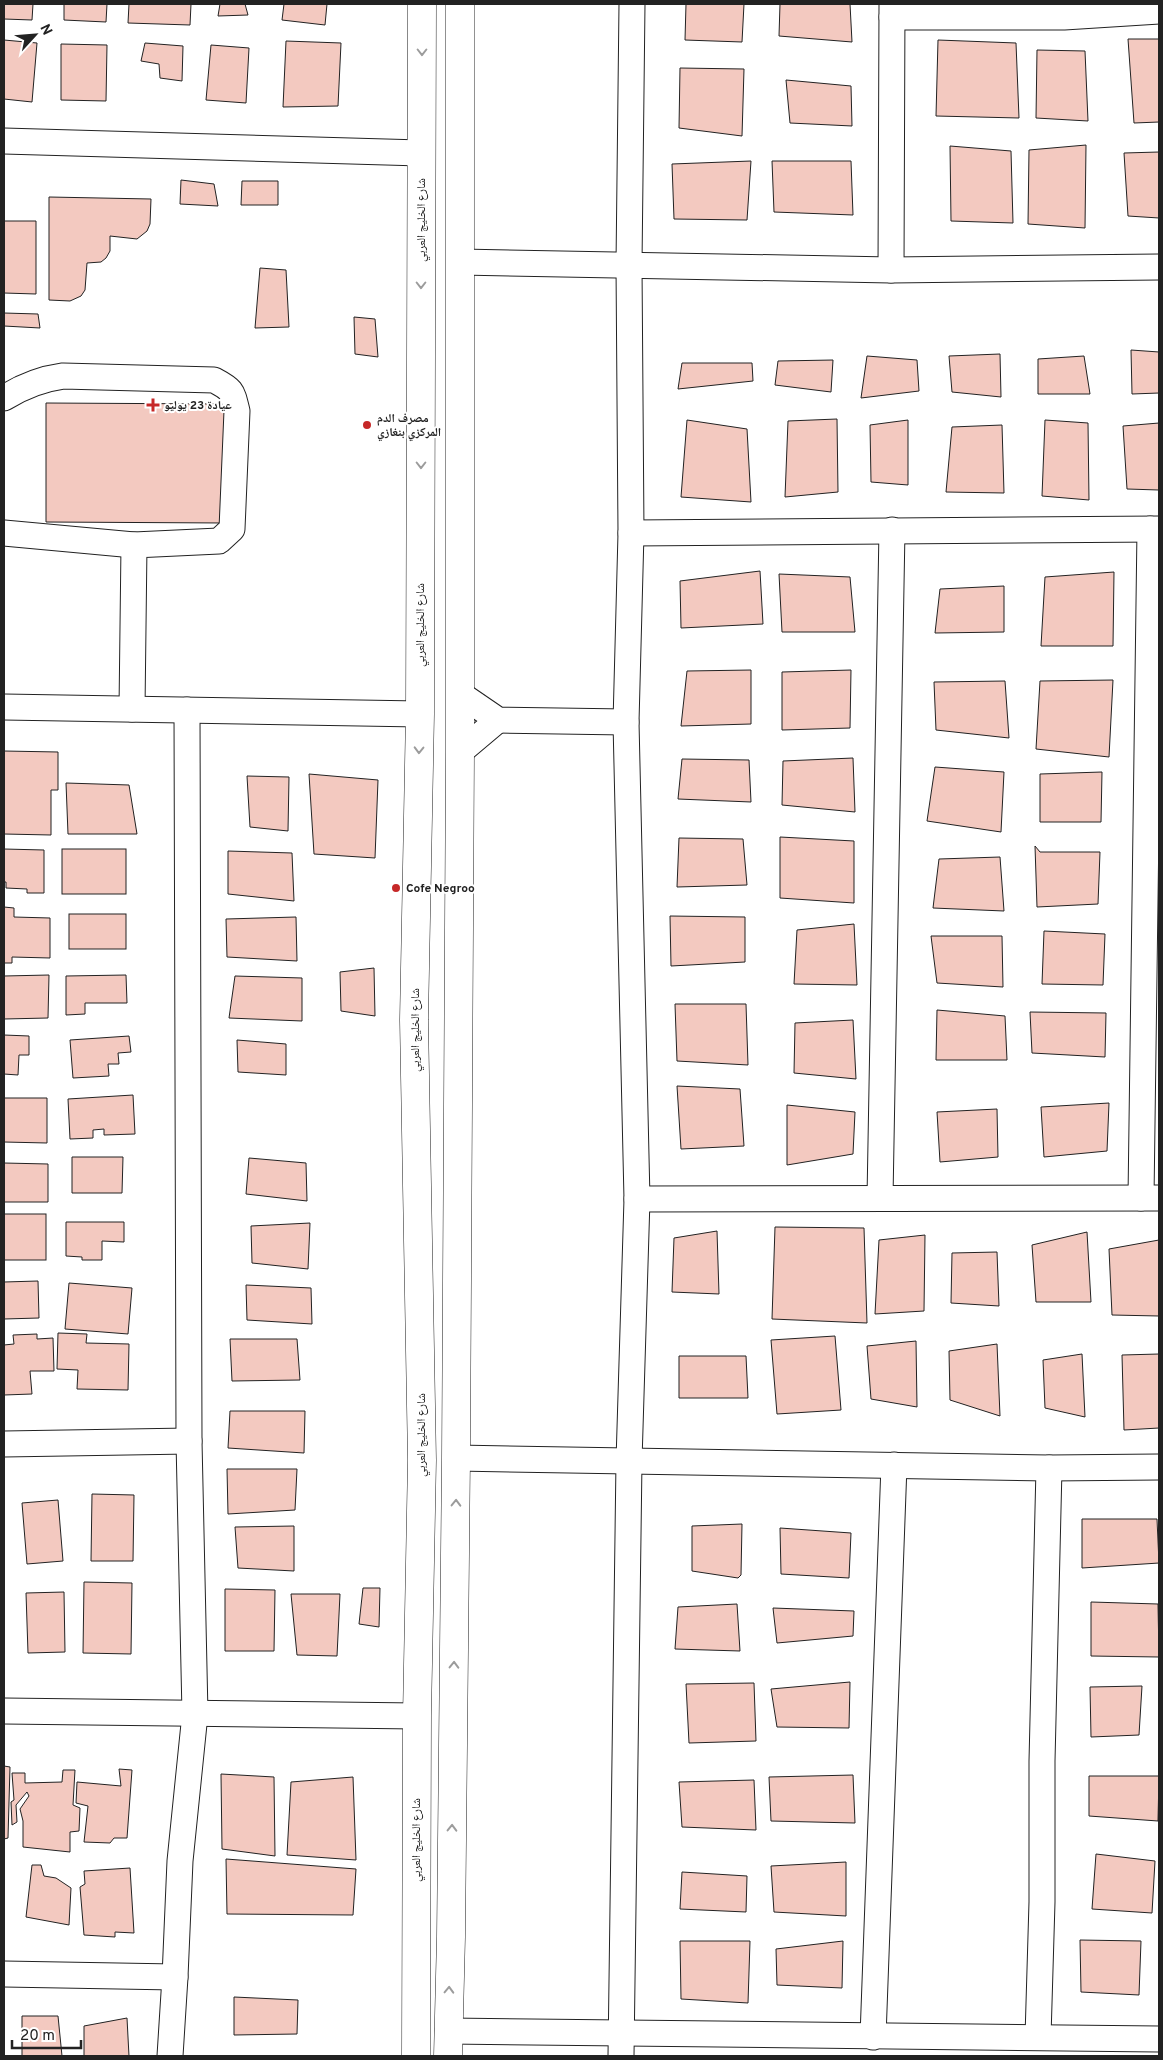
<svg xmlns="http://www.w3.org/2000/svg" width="1163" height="2060" font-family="Overpass,'Noto Naskh Arabic',sans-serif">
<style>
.building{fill:#f3c9c0;stroke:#222}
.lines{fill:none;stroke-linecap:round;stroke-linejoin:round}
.minor-casing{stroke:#222;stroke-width:27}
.major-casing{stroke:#222;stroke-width:29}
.minor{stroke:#fff;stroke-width:25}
.major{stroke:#fff;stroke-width:28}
.oneway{stroke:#9c9c9c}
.poi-dot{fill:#c62828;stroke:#fff;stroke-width:2}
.labels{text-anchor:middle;stroke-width:4;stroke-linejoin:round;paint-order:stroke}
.street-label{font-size:12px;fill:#222;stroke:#fff}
.poi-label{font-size:12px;font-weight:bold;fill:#222;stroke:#fff;text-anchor:start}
</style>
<rect width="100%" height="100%" fill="#fff"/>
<!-- building -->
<g class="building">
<polygon points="4,4 33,4 32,20 4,19"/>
<polygon points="64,4 107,4 106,22 64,20"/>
<polygon points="129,4 191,4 190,25 128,23"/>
<polygon points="220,4 245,4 248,15 218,16"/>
<polygon points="284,4 327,4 325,25 282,20"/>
<polygon points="686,4 744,4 742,42 685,40"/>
<polygon points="780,4 850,4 852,42 779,36"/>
<polygon points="1128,39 1159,39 1159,122 1134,123"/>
<polygon points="4,40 37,43 32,102 4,99"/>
<polygon points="938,40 1016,43 1019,118 936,116"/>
<polygon points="286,41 341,43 338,106 283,107"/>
<polygon points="145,43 183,46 182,81 160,78 159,64 141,61"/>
<polygon points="61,44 107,45 106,101 61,100"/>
<polygon points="211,45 249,48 246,103 206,100"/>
<polygon points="1037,50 1085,51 1088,121 1036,118"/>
<polygon points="680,68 744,69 742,136 679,128"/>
<polygon points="786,80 851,86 852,126 790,123"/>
<polygon points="1086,145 1085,228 1028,224 1029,150"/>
<polygon points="950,146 1011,151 1013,223 951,221"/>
<polygon points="1159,152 1159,218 1128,216 1124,153"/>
<polygon points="751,161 747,220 674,219 672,164"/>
<polygon points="772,161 851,161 853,215 774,212"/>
<polygon points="181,180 214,184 218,206 180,204"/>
<polygon points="242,181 278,181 278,205 241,205"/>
<polygon points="49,197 151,199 150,224 147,231 137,239 110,236 110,251 106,258 101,262 87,263 85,290 81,296 70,301 49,300"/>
<polygon points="4,221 36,221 36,294 4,293"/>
<polygon points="260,268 286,270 289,327 255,328"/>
<polygon points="4,313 38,314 40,328 4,326"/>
<polygon points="354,317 375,319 378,357 355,354"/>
<polygon points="1131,350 1159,352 1159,393 1132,394"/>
<polygon points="1000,354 1001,397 952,392 949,356"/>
<polygon points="867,356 917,360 919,391 861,398"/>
<polygon points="1084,356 1090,394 1038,394 1038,359"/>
<polygon points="833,360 831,392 775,385 778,361"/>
<polygon points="682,363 752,363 753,381 678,389"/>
<polygon points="46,403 226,404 225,523 46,522"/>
<polygon points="837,419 838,492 785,497 788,421"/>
<polygon points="687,420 747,429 751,502 681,497"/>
<polygon points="908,420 908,485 871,482 870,425"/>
<polygon points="1045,420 1088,423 1089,500 1042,496"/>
<polygon points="1159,423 1159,490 1127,489 1123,426"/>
<polygon points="1002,425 1004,493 946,492 952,427"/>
<polygon points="760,571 763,624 681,628 680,581"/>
<polygon points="1114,572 1113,646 1041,646 1045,577"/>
<polygon points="779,574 850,577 855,632 782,632"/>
<polygon points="1004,586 1004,632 935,633 940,589"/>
<polygon points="751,670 751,724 681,726 687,671"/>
<polygon points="851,670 850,728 782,730 782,672"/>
<polygon points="1113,680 1109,757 1036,749 1040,681"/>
<polygon points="1005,681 1009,738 936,730 934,682"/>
<polygon points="4,751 58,752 58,790 51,790 51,835 4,834"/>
<polygon points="853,758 855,812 782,805 783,761"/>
<polygon points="682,759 749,760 751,802 678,799"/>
<polygon points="935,767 1004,772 1001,832 927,821"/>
<polygon points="1102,772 1101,822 1040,822 1040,774"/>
<polygon points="309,774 378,780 375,858 314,854"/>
<polygon points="247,776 289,777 288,831 250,827"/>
<polygon points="66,783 129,785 137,834 68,834"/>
<polygon points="780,837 854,841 854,903 780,898"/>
<polygon points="679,838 743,839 747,885 677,887"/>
<polygon points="1035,846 1040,852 1100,852 1098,904 1037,907"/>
<polygon points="4,849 44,850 44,893 27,893 27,889 6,888 6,882 4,882"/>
<rect x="62" y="849" width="64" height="45"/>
<polygon points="228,851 292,853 294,901 228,894"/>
<polygon points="1000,857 1004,911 933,908 939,859"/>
<polygon points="4,907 14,908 14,917 50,918 50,958 12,957 12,963 4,963"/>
<rect x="69" y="914" width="57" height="35"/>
<polygon points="670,916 745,917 745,962 671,966"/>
<polygon points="296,917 297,961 227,957 226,919"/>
<polygon points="854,924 857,985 794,984 797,930"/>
<polygon points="1044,931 1105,934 1103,985 1042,984"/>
<polygon points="931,936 1002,936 1003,987 937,983"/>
<polygon points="374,968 375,1016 341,1011 340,972"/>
<polygon points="49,975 48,1018 4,1019 4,976"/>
<polygon points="126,975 127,1003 85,1003 85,1014 66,1015 66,976"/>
<polygon points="235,976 302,978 302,1021 229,1018"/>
<polygon points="675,1004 746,1004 748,1065 677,1061"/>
<polygon points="937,1010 1005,1016 1007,1060 936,1060"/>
<polygon points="1030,1012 1106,1013 1105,1057 1032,1053"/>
<polygon points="853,1020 856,1079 794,1073 795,1023"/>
<polygon points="4,1035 29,1036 29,1055 19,1055 18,1075 4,1074"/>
<polygon points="129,1036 131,1052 118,1053 119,1064 108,1064 109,1076 73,1078 70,1040"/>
<polygon points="237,1040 286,1044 286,1075 238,1072"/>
<polygon points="677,1086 740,1089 744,1146 681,1149"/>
<polygon points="133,1095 135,1134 104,1135 104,1129 93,1130 93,1138 70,1139 68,1099"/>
<polygon points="4,1098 47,1098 47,1143 4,1142"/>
<polygon points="1109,1103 1107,1151 1044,1157 1041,1107"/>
<polygon points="787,1105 855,1112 853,1154 787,1165"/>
<polygon points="997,1109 998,1157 940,1162 937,1112"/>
<polygon points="72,1157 123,1157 122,1193 72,1193"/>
<polygon points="249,1158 306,1163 307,1201 246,1194"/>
<polygon points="4,1163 48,1164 48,1202 4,1202"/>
<rect x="4" y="1214" width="42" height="46"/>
<polygon points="66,1222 124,1222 124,1242 102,1241 102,1260 82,1260 82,1257 66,1256"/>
<polygon points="310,1223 308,1269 252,1263 251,1226"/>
<polygon points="775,1227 864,1228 867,1323 772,1319"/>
<polygon points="717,1231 719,1294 672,1292 674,1238"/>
<polygon points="1087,1232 1091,1302 1036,1302 1032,1245"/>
<polygon points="925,1235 924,1311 875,1314 879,1240"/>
<polygon points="1159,1240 1159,1316 1112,1315 1109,1249"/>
<polygon points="997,1252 999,1306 951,1303 952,1253"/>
<polygon points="38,1281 39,1318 4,1319 4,1282"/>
<polygon points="69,1283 132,1288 128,1334 65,1329"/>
<polygon points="246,1285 311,1288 312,1324 247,1320"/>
<polygon points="58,1333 87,1334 86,1343 129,1344 128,1390 77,1389 78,1370 57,1369"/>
<polygon points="37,1334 37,1339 53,1338 54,1371 30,1371 32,1394 4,1395 4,1345 14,1344 13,1335"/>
<polygon points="835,1336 841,1410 777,1414 771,1340"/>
<polygon points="230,1339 297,1339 300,1380 232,1381"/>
<polygon points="916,1341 917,1407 871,1399 867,1346"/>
<polygon points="997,1344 1000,1416 950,1400 949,1351"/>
<polygon points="1082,1354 1085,1417 1045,1408 1043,1360"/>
<polygon points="1159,1354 1159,1428 1124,1430 1122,1355"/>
<polygon points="679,1356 746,1356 748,1398 679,1398"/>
<polygon points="230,1411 305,1411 304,1453 228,1448"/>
<polygon points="227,1469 297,1469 295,1510 228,1514"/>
<polygon points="92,1494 134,1495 133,1561 91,1561"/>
<polygon points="58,1500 63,1561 27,1564 22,1503"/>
<polygon points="1082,1519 1157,1519 1159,1563 1082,1568"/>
<polygon points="742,1524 741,1575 738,1578 692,1571 692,1526"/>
<polygon points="294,1526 294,1571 238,1568 235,1527"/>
<polygon points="780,1528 851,1533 849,1578 781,1574"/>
<polygon points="84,1582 132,1583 131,1654 83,1653"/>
<polygon points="363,1588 380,1588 379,1627 359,1624"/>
<polygon points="225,1589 275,1590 274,1651 225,1651"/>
<polygon points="64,1592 65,1652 28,1653 26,1593"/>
<polygon points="291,1594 340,1594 337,1656 297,1655"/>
<polygon points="1091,1602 1158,1604 1159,1657 1091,1656"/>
<polygon points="737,1604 740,1651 675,1649 678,1607"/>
<polygon points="773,1608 854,1611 853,1636 777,1643"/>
<polygon points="850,1682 849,1728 777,1727 771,1689"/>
<polygon points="754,1683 756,1741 689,1743 686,1684"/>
<polygon points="1142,1686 1139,1735 1091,1737 1090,1687"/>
<polygon points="4,1766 10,1767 8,1838 4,1839"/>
<polygon points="119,1769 132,1770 127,1838 114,1838 110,1843 84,1842 88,1806 76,1803 77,1782 121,1786"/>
<polygon points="63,1770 75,1770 73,1805 80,1808 79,1831 70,1832 70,1852 23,1847 23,1821 20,1809 29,1796 27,1792 16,1805 17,1822 12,1825 11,1802 14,1800 12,1773 25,1773 25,1783 62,1782"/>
<polygon points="221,1774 274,1777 275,1856 222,1849"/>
<polygon points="853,1775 855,1823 771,1821 769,1777"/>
<polygon points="1089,1776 1159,1776 1158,1821 1089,1816"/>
<polygon points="353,1777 356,1860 287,1855 291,1782"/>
<polygon points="754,1780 756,1830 682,1827 679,1782"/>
<polygon points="1096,1854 1155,1861 1152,1913 1092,1909"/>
<polygon points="226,1859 356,1869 353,1915 227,1914"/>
<polygon points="846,1862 846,1916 774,1912 771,1866"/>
<polygon points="32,1865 41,1865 44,1876 56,1878 71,1888 69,1925 26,1917"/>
<polygon points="130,1868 134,1933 115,1932 115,1937 84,1935 80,1887 85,1884 84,1871"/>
<polygon points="682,1872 747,1876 746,1912 680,1909"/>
<polygon points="1080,1940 1141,1941 1139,1995 1081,1992"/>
<polygon points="680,1941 750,1941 748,2003 681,1999"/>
<polygon points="843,1941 842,1988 777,1985 776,1949"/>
<polygon points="234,1997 298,2000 297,2034 234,2035"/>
<polygon points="22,2016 58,2016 62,2056 22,2056"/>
<polygon points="127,2018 129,2056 84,2056 84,2026"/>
</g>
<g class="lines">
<defs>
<g id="minor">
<polyline points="892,17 1064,17 1159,11"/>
<polyline points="4,141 421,153"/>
<polyline points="460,262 891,270 1159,267"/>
<polyline points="891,270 892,4"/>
<path d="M4,398C23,386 41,379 63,376L214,380C233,390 232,391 237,411L232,529L219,541L134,545L132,709"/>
<polyline points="4,533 134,545"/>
<polyline points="631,533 1159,529"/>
<polyline points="460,694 498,720 626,722"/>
<polyline points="4,707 420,714"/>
<polyline points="460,752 498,720"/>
<polyline points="880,1198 892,530"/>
<polyline points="1141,1198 1150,529"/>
<polyline points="637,1199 1159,1198"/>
<polyline points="4,1444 189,1441"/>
<polyline points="456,1458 1049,1468 1159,1467"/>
<polyline points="4,1711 417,1716"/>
<polyline points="4,1974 175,1977"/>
<polyline points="448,2031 1159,2039"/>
<polyline points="873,2037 894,1465"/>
<polyline points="1038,2037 1042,1902 1042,1761 1049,1468"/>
<polyline points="170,2056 175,1977 180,1861 195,1714 189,1441 187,710"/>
<polyline points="621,2056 629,1461 637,1199 626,722 631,533 629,265 632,4"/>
</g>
<g id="major">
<polyline points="416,2056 417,1716 422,1460 414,1020 420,714 422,4"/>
<polyline points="448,2056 451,1937 456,1458 460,752 460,4"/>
</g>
</defs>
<!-- minor casing -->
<use href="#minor" class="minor-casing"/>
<!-- major casing -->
<use href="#major" class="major-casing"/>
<!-- minor -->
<use href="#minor" class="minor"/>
<!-- major -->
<use href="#major" class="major"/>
</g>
<!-- one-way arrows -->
<defs><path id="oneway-chevron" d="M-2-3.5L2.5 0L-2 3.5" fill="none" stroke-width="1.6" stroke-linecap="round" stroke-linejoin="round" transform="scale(1.25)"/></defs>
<g class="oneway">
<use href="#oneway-chevron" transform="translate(422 52) rotate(90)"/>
<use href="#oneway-chevron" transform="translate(421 285) rotate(90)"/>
<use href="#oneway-chevron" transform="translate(421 465) rotate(90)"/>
<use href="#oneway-chevron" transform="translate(419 750) rotate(91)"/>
<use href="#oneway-chevron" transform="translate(456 1503) rotate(-89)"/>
<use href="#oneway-chevron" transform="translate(454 1665) rotate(-89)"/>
<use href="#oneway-chevron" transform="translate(452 1828) rotate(-89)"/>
<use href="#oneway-chevron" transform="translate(449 1990) rotate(-88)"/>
</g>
<!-- markers -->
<g class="poi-dot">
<path d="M150.5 397.5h5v5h5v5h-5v5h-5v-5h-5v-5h5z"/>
<circle cx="367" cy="425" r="5"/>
<circle cx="396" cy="888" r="5"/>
</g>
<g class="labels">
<!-- street labels -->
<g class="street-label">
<text transform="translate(421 220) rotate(-90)" y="4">شارع الخليج العربي</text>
<text transform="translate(420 625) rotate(-90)" y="4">شارع الخليج العربي</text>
<text transform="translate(415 1030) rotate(-90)" y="4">شارع الخليج العربي</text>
<text transform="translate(421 1435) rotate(-90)" y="4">شارع الخليج العربي</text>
<text transform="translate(416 1840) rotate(-90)" y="4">شارع الخليج العربي</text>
</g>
<!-- poi labels -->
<g class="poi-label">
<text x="164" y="409">عيادة 23 يوليو</text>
<text x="377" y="422">مصرف الدم<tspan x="377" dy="14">المركزي بنغازي</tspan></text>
<text x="406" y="892">Cofe Negroo</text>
</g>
</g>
<!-- border -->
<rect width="1163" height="2060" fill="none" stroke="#222222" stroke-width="10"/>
<!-- north arrow -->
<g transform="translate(35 35) rotate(64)" stroke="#ffffff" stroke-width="4" paint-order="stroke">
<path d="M0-4L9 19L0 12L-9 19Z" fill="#222222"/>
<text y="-8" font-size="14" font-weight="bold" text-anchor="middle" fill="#222222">N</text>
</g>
<!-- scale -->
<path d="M12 2040v8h69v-8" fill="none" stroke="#222222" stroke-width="2.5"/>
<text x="20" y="2040" font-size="15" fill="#222222" stroke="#ffffff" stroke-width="4" paint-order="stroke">20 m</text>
</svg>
